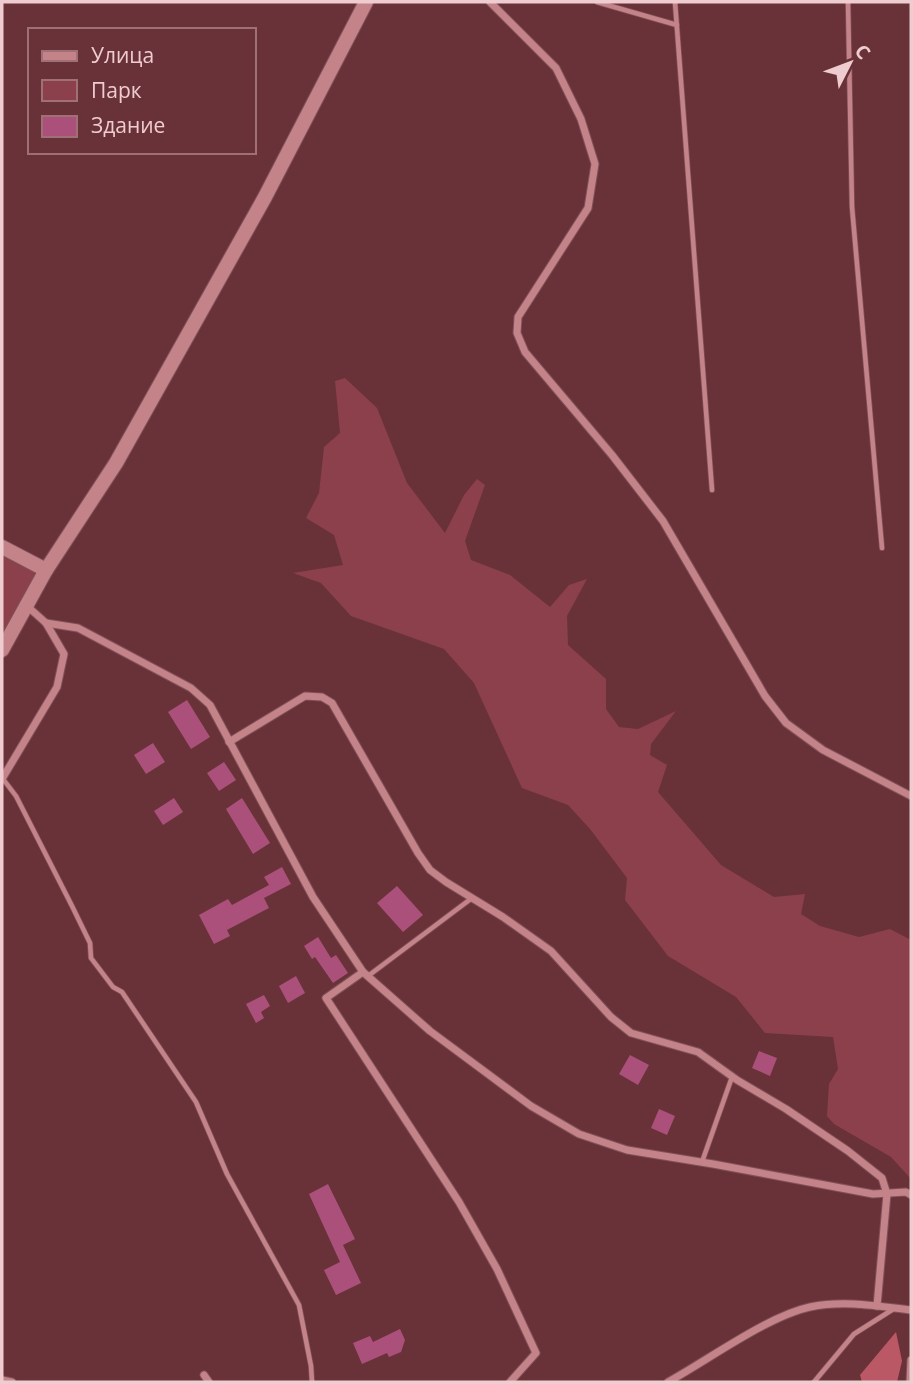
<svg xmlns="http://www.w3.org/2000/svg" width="913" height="1384" font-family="'Open Sans',sans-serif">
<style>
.green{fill:#8b404b}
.forest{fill:#bb5866}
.building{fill:#ab507a}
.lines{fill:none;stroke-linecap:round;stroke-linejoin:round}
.lane-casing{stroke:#805158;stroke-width:6}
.street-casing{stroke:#805158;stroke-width:9}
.secondary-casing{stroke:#805158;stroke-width:16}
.lane{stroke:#c38389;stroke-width:4.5}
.street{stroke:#c38389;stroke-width:7}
.secondary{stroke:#c38389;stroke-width:14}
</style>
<rect width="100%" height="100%" fill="#693239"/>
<!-- green -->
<g class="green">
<polygon points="345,378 377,408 407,483 445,533 464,495 477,479 485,485 465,541 471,560 510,575 550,607 569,585 587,579 567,616 568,645 606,679 606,709 619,727 638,729 676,711 651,744 650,755 667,765 658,792 721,865 774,897 805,894 801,914 820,926 859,937 890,929 911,940 911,1179 891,1157 834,1124 827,1116 829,1084 838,1069 833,1037 765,1033 736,997 668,956 625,900 627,878 590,829 568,805 522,788 474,683 444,649 351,616 321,583 293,573 343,565 334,535 306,518 319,493 324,447 340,433 335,381"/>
<polygon points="2,549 42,571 2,642"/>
</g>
<!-- forest -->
<polygon class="forest" points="896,1332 902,1361 897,1382 862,1382 860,1375"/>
<!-- building -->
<g class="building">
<polygon points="187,700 210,737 191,749 168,712"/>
<polygon points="153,743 165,762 146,774 134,755"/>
<polygon points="224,762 236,780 219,791 207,773"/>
<polygon points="174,798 183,812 163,825 154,811"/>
<polygon points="242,798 270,843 253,854 226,809"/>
<polygon points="282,867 291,884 264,898 269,908 227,930 230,936 214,944 199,915 228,899 232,905 269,885 264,877"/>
<polygon points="397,886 423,915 403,932 377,903"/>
<polygon points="318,937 331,958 336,955 348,973 333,983 315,957 312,959 304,946"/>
<polygon points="296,976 305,993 288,1003 279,986"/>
<polygon points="264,995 270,1006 261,1012 264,1018 256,1023 246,1004"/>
<polygon points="759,1051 777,1058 770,1076 752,1068"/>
<polygon points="630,1055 649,1065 638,1085 619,1074"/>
<polygon points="659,1109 675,1116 667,1135 651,1128"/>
<polygon points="328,1184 355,1239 343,1245 361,1283 336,1295 324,1270 340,1262 309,1194"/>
<polygon points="400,1329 405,1340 401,1352 389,1357 387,1353 362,1364 353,1343 370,1336 373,1342"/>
</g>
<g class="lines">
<defs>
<g id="lane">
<polyline points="597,2 677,25"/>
<polyline points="675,2 712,490"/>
<polyline points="848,2 852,207 882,548"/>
<polyline points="3,779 16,796 72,906 90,943 91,958 113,987 122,992 196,1102 227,1174 299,1305 311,1366 312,1382"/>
<polyline points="368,976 472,898"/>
<polyline points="702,1162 732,1077"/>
<polyline points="814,1382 854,1334 895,1308"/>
</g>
<g id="street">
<polyline points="490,2 556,68 581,119 595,164 588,208 518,317 517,333 525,352 612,455 663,521 765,696 786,723 823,750 911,796"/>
<polyline points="46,623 78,628 191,688 210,705 313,897 363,972 430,1031 531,1106 579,1134 627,1150 713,1164 873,1194 906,1192 911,1195"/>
<polyline points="229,742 305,696 322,697 332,703 418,853 430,870 446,882 503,917 551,951 611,1017 631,1033 698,1052 737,1080 786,1109 848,1151 882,1178 887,1194 877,1306"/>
<polyline points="2,779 57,687 64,654 46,623 27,606"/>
<polyline points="363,972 326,998 459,1202 497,1269 536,1353 510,1382"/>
<polyline points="204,1375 209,1382"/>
<polyline points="2,1380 12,1382"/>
<path d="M668,1382C708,1360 768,1316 810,1307C844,1300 877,1306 911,1310"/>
<polyline points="910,1382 911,1360"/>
</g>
<g id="secondary">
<polyline points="2,547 46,570"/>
<polyline points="2,650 46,570 116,463 265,197 366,2"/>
</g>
</defs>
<!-- lane casing -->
<use href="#lane" class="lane-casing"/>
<!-- street casing -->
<use href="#street" class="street-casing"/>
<!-- secondary casing -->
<use href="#secondary" class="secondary-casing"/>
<!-- lane -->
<use href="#lane" class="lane"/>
<!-- street -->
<use href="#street" class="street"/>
<!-- secondary -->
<use href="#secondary" class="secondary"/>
</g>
<!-- border -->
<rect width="913" height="1384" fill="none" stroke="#efcccf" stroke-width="7"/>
<!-- legend -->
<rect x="28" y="28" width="228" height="126" fill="#693239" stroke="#9f7075" stroke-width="2"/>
<rect x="42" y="51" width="35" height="10" fill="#c38389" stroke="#9f7075" stroke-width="2"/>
<text x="91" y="63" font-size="21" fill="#efcccf">Улица</text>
<rect x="42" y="80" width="35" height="21" fill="#8b404b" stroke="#9f7075" stroke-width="2"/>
<text x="91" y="98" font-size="21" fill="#efcccf">Парк</text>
<rect x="42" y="116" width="35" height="21" fill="#ab507a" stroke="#9f7075" stroke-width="2"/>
<text x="91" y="133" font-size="21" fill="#efcccf">Здание</text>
<!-- north arrow -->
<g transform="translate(850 63) rotate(48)" stroke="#693239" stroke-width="5" paint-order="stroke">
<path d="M0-5L12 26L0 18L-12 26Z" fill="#efcccf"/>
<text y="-10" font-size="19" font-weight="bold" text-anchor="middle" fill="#efcccf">С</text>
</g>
</svg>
